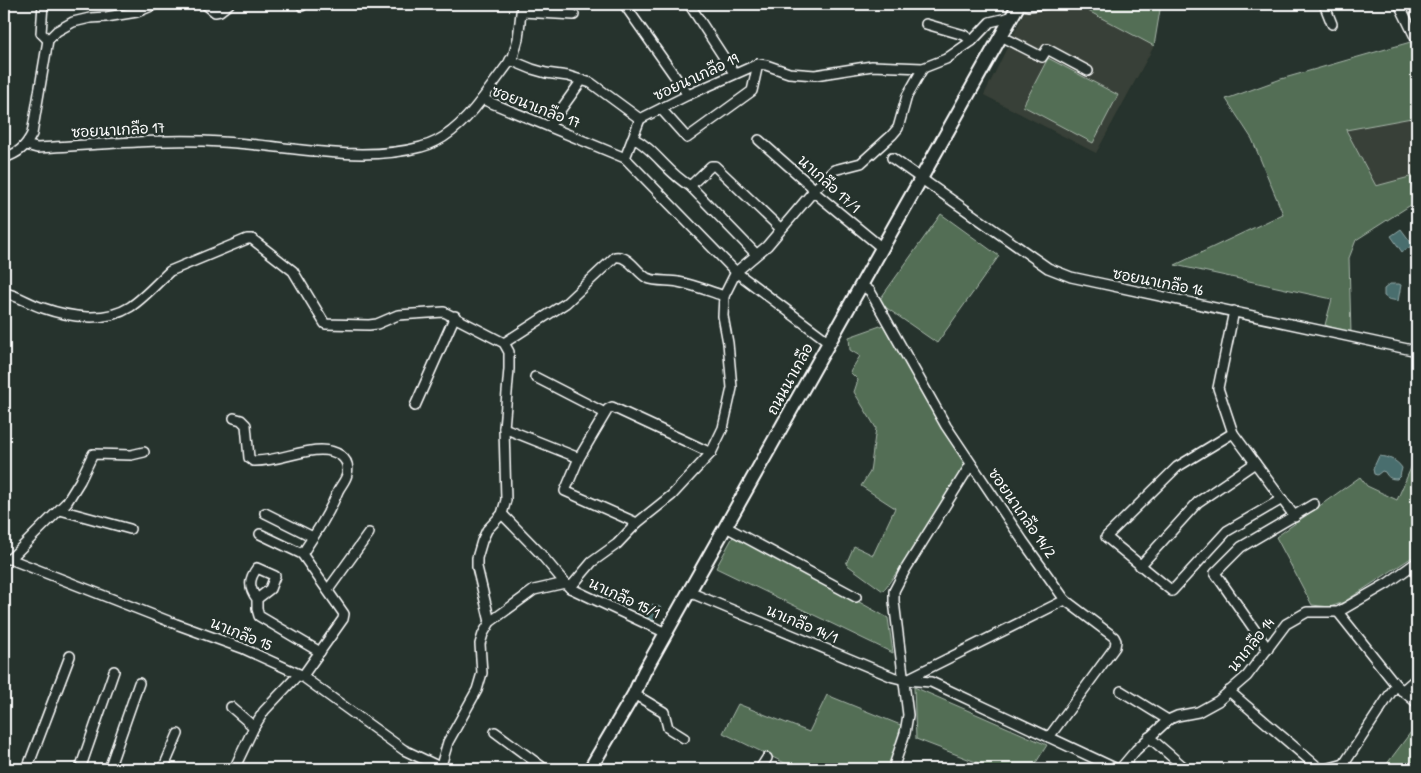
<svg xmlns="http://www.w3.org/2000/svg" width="1421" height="773" font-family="'Patrick Hand','Playpen Sans Thai',sans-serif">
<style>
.built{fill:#394037}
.green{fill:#526e55;stroke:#a8b6aa}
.water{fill:#4a6e6e;stroke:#92a8a8}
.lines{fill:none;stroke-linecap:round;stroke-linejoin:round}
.street-casing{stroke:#fff;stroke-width:12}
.secondary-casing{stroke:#fff;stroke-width:16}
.street{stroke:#26332d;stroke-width:9}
.secondary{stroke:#26332d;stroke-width:12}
.labels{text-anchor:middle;stroke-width:5;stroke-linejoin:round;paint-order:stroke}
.street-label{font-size:15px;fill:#fff;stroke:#26332d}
</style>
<rect width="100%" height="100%" fill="#26332d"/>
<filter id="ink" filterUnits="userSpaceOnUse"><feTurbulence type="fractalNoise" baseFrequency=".02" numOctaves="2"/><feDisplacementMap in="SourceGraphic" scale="10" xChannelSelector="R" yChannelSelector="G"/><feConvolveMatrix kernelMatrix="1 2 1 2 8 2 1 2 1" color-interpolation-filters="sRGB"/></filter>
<g filter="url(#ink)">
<!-- built -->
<g class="built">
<polygon points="1077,5 1154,46 1096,153 984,95 1026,9"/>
<polygon points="1417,117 1417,175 1376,186 1346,129"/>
</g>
<!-- green -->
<g class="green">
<polygon points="1086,4 1161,4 1154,46 1077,5"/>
<polygon points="1414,41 1417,49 1417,117 1346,130 1376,186 1417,175 1417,201 1356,240 1349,258 1351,334 1325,325 1332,299 1175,265 1283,214 1252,139 1226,99 1281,79"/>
<polygon points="1048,58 1118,95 1093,143 1023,106"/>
<polygon points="941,214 999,256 937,343 878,302"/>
<polygon points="883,325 942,429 967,463 923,537 883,591 846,564 854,546 873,555 895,508 861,486 870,472 876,428 854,392 858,380 850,372 860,356 850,350 849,337"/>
<polygon points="1417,454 1417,554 1344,602 1330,607 1312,605 1276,537 1360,477 1367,486 1397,500"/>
<polygon points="735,533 888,618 893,653 716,568"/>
<polygon points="914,687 1047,745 1032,769 994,769 916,739"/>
<polygon points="827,695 903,726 888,769 797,769 723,733 738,704 809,732"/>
<polygon points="1417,724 1417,769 1383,769"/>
</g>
<!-- water -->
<g class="water">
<polygon points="1401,229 1413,245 1402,252 1391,236"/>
<polygon points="1390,284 1399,284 1401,285 1398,301 1388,299 1384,296 1384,289"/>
<path d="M1379,456C1388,457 1397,460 1402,468L1400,476L1397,479C1391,479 1388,478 1385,472L1382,471L1377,475L1374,474L1373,469Z"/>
<polygon points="652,604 662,608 654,621 644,617"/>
</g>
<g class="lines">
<defs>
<g id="street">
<polyline points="43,4 41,33 48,40"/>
<polyline points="205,4 215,12 220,11 229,4"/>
<polyline points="301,4 302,6"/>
<polyline points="624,4 688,95"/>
<polyline points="689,4 734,73"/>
<polyline points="1020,4 1028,6 1046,4"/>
<polyline points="1324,4 1332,24"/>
<polyline points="1399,4 1417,41"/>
<polyline points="522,12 574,15"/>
<polyline points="926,24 964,35 972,41"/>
<polyline points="1001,36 1042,57 1047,49 1088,71"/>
<polyline points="510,60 532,69 546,73 568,76 591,83 640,119 688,95 758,64 766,65 789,73 815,75 872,66 923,68 946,59 972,41 990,22 1011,17"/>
<polyline points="482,99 513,57 518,39 522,4"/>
<polyline points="661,109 687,138 752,91 758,64"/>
<polyline points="549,126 582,80"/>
<path d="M633,138C655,149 668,174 690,186L756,254"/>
<polyline points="759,140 811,186 814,192 882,248"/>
<path d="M26,145L37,148C98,145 160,138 222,142C286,145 358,164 421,147C446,141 467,119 482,99L625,158L736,272L829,342"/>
<path d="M4,158C18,153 25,148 32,134L48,40L57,31L73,22L90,18L106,17L137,12L156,4"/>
<polyline points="625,158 640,119"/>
<polyline points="892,158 1048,268 1071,277 1417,351"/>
<polyline points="690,186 711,166 715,166 781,229"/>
<polyline points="861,285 870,291 946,426 1023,541 1065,600 1114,637 1116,641 1115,647 1049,737"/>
<path d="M4,293C18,295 29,304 43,308C69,317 105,323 130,307C144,298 157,283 170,271L247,239H252L293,271L325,324L369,325L377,324L398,315L444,312L504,343L509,352V369L504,428L506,500L502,514L487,530L482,541L477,558V567L490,622"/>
<polyline points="1234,311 1218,388 1233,433 1295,517"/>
<path d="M504,343L566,303L615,257C629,255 636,272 647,278C656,282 669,280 678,282C694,285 709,291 724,296"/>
<polyline points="535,377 605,413"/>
<polyline points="415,406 455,316"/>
<path d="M234,418L241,420L246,425L249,458L253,461C277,462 298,450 321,450C335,450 351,457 347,474C346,480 341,485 338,491C329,514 316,533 302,554"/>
<polyline points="504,428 579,458"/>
<polyline points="1233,433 1177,467 1106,537 1172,591 1227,531 1282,499"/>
<polyline points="60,510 130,529"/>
<polyline points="265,513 313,537"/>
<polyline points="502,514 539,552 565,583"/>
<polyline points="637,523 565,491 579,458 608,409 612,407 711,453"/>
<polyline points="726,527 856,597"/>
<polyline points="260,534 302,554 344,614 343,619 302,677"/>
<polyline points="4,559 10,559 176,624 242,648 299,674 404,750 444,769"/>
<polyline points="10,559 67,502 80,481 93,454 131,455 144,452"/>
<polyline points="1140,566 1198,502 1255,463"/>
<polyline points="570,588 592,562 617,544 637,523 672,495 711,453 723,428 732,388 728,343 723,316 724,296 736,272 767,246 817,187 834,170 861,163 892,135 898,128 907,96 923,68"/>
<polyline points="328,590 369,533"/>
<polyline points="689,592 893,677 905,680 931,682 1117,769"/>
<path d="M257,599C248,587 249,579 257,568L275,576L270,589L257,599V609L259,616L320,652"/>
<polyline points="1338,612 1396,685 1417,703"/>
<polyline points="1268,649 1215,573 1241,547 1314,504"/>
<polyline points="905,680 1065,600"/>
<polyline points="1121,691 1168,720"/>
<polyline points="1229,691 1320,769"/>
<polyline points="1402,691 1417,678"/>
<polyline points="634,694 664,712 668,728 684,738"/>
<polyline points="231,707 254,727"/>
<polyline points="495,732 545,769"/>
<polyline points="1149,737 1186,769"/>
<polyline points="27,769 70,656"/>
<polyline points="80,769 114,671"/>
<polyline points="109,769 139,683"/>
<polyline points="163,769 178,734"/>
<polyline points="234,769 254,727 264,711 299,674"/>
<polyline points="440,769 448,742 477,690 482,673 480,644 483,634 490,622 534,590 565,583 570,588 666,633"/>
<polyline points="760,769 767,758"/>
<polyline points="893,769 905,733 908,715 894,601 894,591 905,570 971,464"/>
<polyline points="1120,769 1136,750 1168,720 1177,716 1198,712 1218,701 1247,676 1286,624 1307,612 1338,612 1388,583 1417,562"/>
<polyline points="1326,769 1344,764 1396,685"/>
</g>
<polyline id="secondary" points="590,769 634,694 644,672 1019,4"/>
</defs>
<!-- street casing -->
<use href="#street" class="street-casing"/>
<!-- secondary casing -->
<use href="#secondary" class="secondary-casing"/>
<!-- street -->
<use href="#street" class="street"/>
<!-- secondary -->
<use href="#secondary" class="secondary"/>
</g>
</g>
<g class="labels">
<!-- street labels -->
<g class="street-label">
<text transform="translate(696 77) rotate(-25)" y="5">ซอยนาเกลือ 19</text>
<text transform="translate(536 107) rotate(21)" y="5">ซอยนาเกลือ 17</text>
<text transform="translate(118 130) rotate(-3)" y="5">ซอยนาเกลือ 17</text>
<text transform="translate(829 184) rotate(42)" y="5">นาเกลือ 17/1</text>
<text transform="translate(1158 282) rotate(11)" y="5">ซอยนาเกลือ 16</text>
<text transform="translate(790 379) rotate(-61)" y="5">ถนนนาเกลือ</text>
<text transform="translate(1022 513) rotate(55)" y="5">ซอยนาเกลือ 14/2</text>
<text transform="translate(624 598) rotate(25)" y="5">นาเกลือ 15/1</text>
<text transform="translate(802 624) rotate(23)" y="5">นาเกลือ 14/1</text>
<text transform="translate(241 634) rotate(22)" y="5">นาเกลือ 15</text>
<text transform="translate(1251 645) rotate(-51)" y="5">นาเกลือ 14</text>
</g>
</g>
<!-- margin -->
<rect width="1421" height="773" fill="none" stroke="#26332d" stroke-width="20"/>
<rect x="10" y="10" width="1401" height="753" fill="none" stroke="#fff" stroke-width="2" filter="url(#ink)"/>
</svg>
